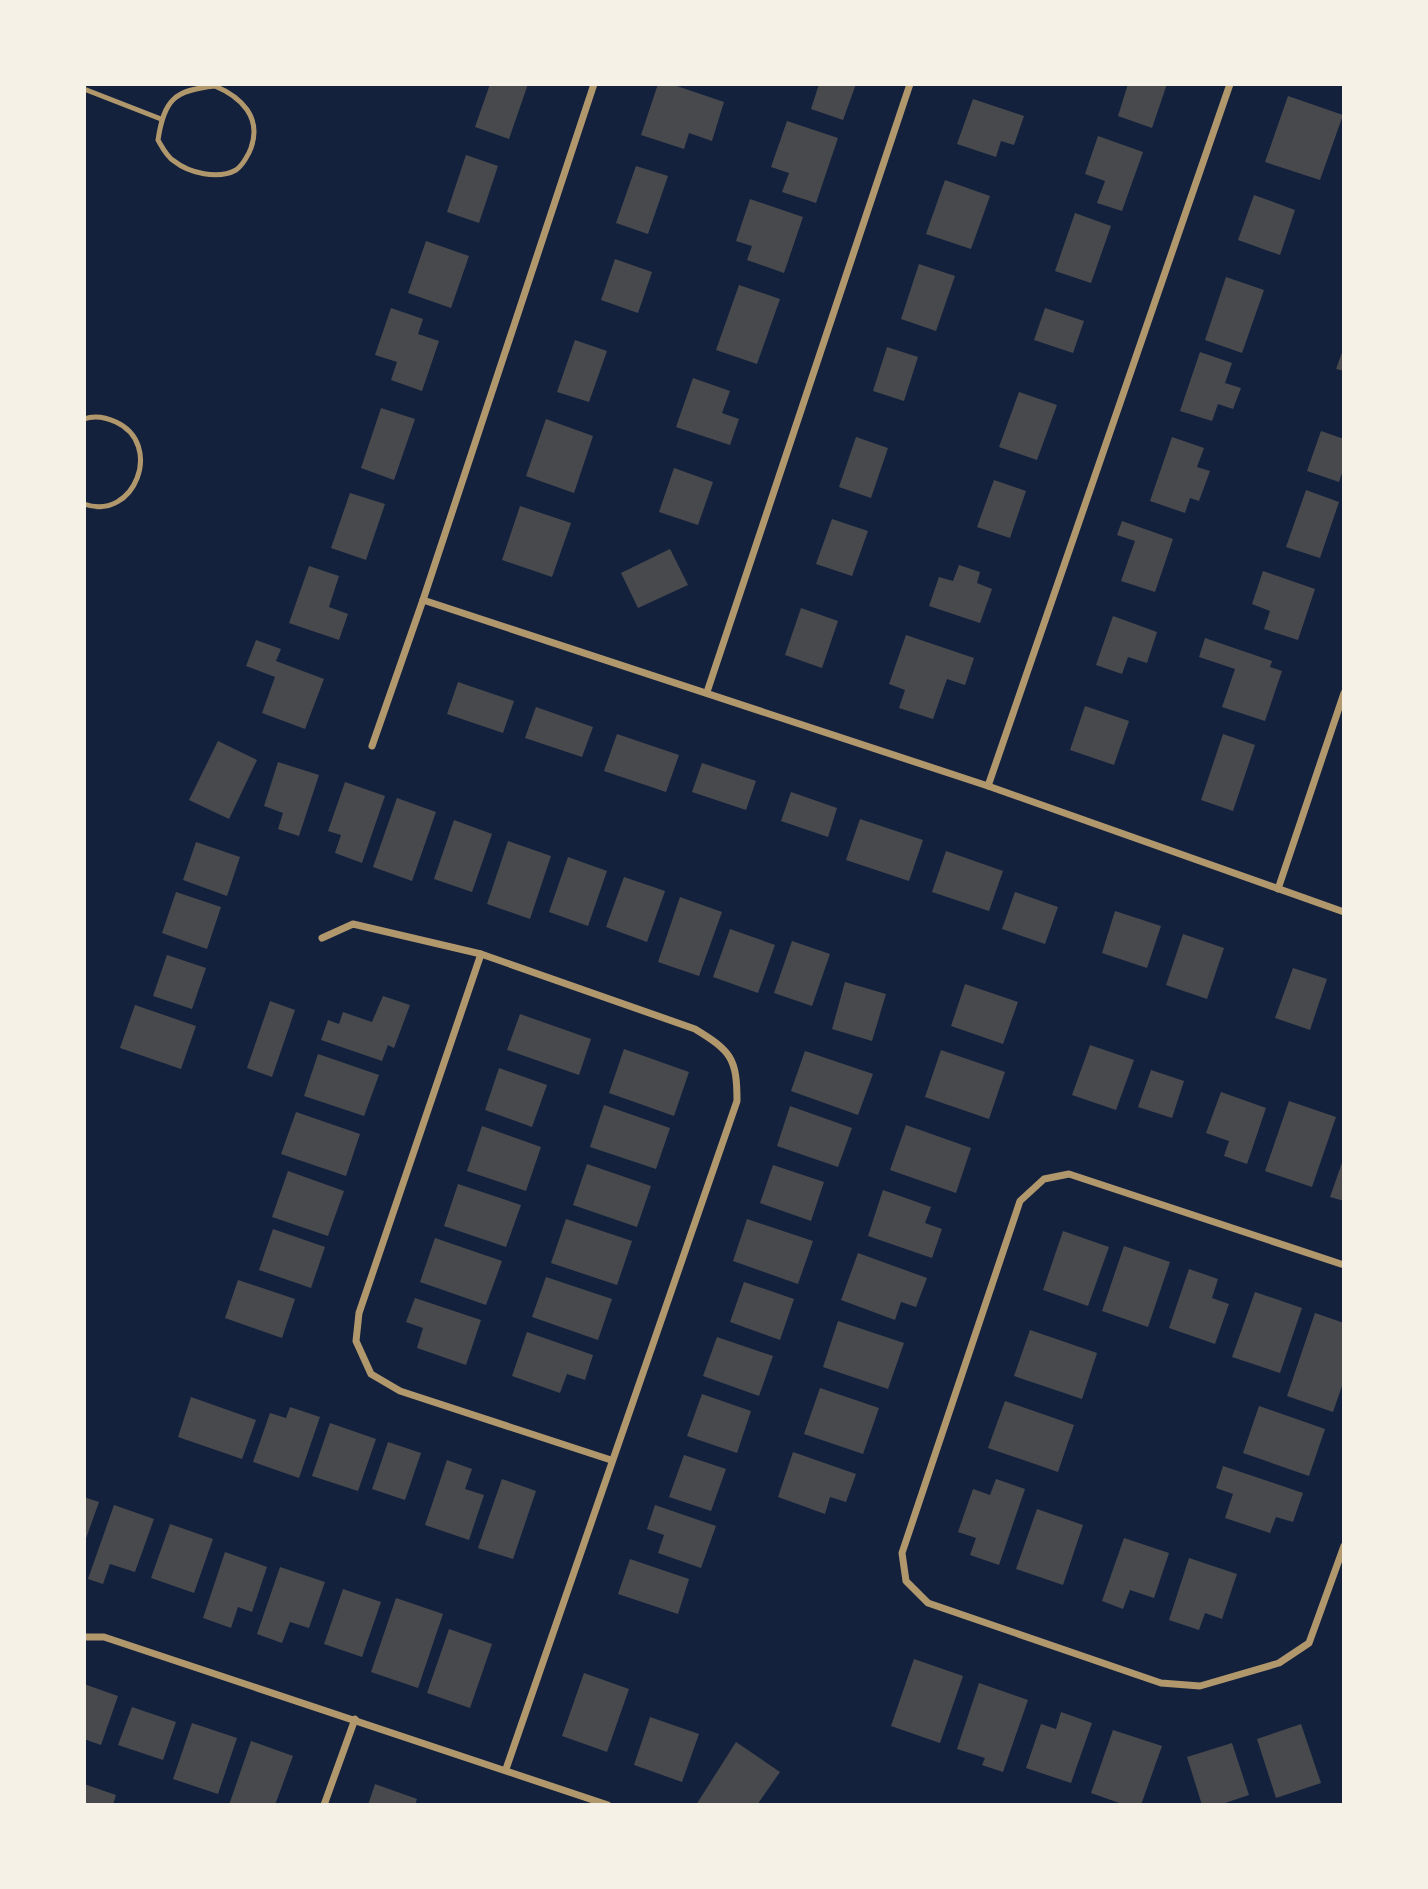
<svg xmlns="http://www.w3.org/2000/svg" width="1428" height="1889" font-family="'PT Sans',sans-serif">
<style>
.building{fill:#48494c}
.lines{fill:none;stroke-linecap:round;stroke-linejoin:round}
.service{stroke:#b1986c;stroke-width:5}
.minor{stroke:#b1986c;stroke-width:7}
</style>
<rect width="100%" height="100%" fill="#14213d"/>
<!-- building -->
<g class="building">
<polygon points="490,84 528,84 509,139 475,127"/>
<polygon points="658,84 671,84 724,102 712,141 689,133 684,149 641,135"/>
<polygon points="819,84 856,84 843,120 811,109"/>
<polygon points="1128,84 1167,84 1152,128 1118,116"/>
<polygon points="1288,96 1343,115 1320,180 1265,162"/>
<polygon points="973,99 1024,116 1014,145 1001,141 996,157 957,144"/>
<polygon points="787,121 838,138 816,203 782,192 789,173 771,167"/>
<polygon points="1098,136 1143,152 1122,211 1097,203 1105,181 1085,174"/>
<polygon points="466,155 498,166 479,223 447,212"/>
<polygon points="636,166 668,176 648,234 616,223"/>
<polygon points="945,180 990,196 971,249 926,234"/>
<polygon points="1254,195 1295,210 1280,255 1238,240"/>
<polygon points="750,199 803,217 784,273 747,260 752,246 736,241"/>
<polygon points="1075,213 1111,226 1091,283 1055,271"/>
<polygon points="426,241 469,256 451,308 408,293"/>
<polygon points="615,259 652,272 638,313 601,300"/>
<polygon points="919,264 955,276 936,331 901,319"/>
<polygon points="1226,277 1264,290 1242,353 1205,340"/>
<polygon points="739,285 780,299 757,364 716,350"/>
<polygon points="391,308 423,319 418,334 439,341 422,391 391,380 397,362 375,355"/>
<polygon points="1045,308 1084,321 1073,353 1034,340"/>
<polygon points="575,340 607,351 589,402 557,392"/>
<polygon points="887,347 918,357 904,401 873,391"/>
<polygon points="1344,347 1344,371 1336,369"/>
<polygon points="1200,352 1232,363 1225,383 1241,388 1233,409 1218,404 1212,421 1180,411"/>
<polygon points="693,378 730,391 722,413 739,419 730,445 676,427"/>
<polygon points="1019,392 1057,405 1037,460 999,447"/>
<polygon points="381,408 415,419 394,480 361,468"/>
<polygon points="546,419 593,436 574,493 526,476"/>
<polygon points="1321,431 1344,439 1344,467 1339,482 1307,471"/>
<polygon points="856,437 888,448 871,498 839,487"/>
<polygon points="1172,437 1204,448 1197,467 1210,471 1199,501 1190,498 1185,513 1150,501"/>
<polygon points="674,468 713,482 698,525 659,512"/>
<polygon points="994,480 1026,491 1010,538 977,527"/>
<polygon points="1306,490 1339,502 1320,558 1286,547"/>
<polygon points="350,493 385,504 366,560 331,548"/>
<polygon points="520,506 571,523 552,577 502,560"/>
<polygon points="832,519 868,531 852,576 816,564"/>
<polygon points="1122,521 1173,539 1155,592 1121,581 1135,541 1117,535"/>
<polygon points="670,549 688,585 638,608 621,573"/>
<polygon points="959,565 980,572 977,583 992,589 980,623 929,606 939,577 953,581"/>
<polygon points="309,566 339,576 329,607 348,614 339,640 289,623"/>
<polygon points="1263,571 1315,589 1298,640 1264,629 1270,611 1252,604"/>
<polygon points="801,608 838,621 822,668 785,655"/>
<polygon points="1113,616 1157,632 1147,663 1128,657 1122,674 1096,665"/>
<polygon points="906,635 974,658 965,685 947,679 933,719 899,708 905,690 889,684"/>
<polygon points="1205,638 1272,661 1270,667 1282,671 1265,721 1222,707 1235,669 1199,657"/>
<polygon points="256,640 281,649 276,661 324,679 305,729 262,713 275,677 246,666"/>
<polygon points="458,682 514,701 503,733 447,714"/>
<polygon points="1085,706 1129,721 1114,765 1070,750"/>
<polygon points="536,707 593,727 582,757 525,738"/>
<polygon points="617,734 679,755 666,792 604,771"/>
<polygon points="1223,734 1255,745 1233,811 1201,800"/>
<polygon points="218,741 257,760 229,819 189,800"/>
<polygon points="278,762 319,775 299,836 278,829 283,813 264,806"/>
<polygon points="702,763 756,781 746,810 692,792"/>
<polygon points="345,782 385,796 362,863 335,853 341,835 328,831"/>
<polygon points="791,792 837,808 828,837 781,821"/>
<polygon points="397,798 436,812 412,881 373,867"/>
<polygon points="860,819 923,840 909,881 846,860"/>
<polygon points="454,820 492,834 472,892 434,879"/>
<polygon points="508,841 551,856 530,919 487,904"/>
<polygon points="196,842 240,857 227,896 183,880"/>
<polygon points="946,851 1003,871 989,911 932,892"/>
<polygon points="568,857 607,871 588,926 549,912"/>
<polygon points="624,877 665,891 647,942 606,927"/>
<polygon points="176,892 221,907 207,949 162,933"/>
<polygon points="1015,892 1058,907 1045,944 1002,929"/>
<polygon points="680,897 722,912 699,976 658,962"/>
<polygon points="1115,911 1161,926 1147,968 1102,953"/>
<polygon points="730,929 775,945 758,993 713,977"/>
<polygon points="1183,934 1224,948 1207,999 1166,985"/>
<polygon points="792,941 830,954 812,1006 774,993"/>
<polygon points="167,955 206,968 192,1009 153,996"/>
<polygon points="1293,968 1327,979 1310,1030 1275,1018"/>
<polygon points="845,982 886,994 872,1041 832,1029"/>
<polygon points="965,984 1018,1002 1003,1044 951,1026"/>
<polygon points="383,996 410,1005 394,1048 388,1045 382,1061 321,1040 328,1020 339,1024 343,1012 372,1022"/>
<polygon points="270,1001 295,1010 272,1077 247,1068"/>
<polygon points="135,1005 196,1026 181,1069 120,1048"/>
<polygon points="520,1014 591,1039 579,1075 507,1050"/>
<polygon points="1090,1045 1134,1060 1116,1110 1072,1095"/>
<polygon points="624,1049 689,1072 674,1116 609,1093"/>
<polygon points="941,1050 1005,1072 989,1119 925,1097"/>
<polygon points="805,1051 873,1074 858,1115 791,1091"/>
<polygon points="318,1054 379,1075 364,1116 304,1096"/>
<polygon points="499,1068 547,1085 532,1127 485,1110"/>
<polygon points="1151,1070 1184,1081 1172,1118 1138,1107"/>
<polygon points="1221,1092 1266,1108 1247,1164 1224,1156 1229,1141 1206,1133"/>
<polygon points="1289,1101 1336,1117 1312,1187 1265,1171"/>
<polygon points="604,1105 670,1128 656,1169 590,1147"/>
<polygon points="790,1106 852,1128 838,1167 777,1146"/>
<polygon points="296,1112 360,1134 346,1176 281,1154"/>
<polygon points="906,1125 971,1148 956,1193 890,1170"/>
<polygon points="482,1126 541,1147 526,1191 467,1171"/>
<polygon points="1344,1157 1344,1201 1330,1197"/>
<polygon points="587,1164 651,1186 637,1227 573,1205"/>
<polygon points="773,1165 824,1182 811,1221 760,1203"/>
<polygon points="288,1171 344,1191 328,1236 272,1217"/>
<polygon points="458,1184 521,1205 506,1247 444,1226"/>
<polygon points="883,1190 931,1207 925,1223 942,1229 932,1258 868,1236"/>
<polygon points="566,1219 632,1241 617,1285 551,1263"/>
<polygon points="747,1219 813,1241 798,1284 733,1261"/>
<polygon points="273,1229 325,1247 311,1288 259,1270"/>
<polygon points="1063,1231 1109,1247 1088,1306 1043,1290"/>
<polygon points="435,1238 502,1261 486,1305 420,1282"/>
<polygon points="1124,1246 1170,1262 1148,1327 1102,1311"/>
<polygon points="858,1253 927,1278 916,1307 901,1302 895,1320 841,1300"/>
<polygon points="1189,1269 1218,1279 1212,1298 1229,1304 1215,1344 1169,1328"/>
<polygon points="546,1277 612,1299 598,1340 532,1317"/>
<polygon points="238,1280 295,1299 282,1338 225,1318"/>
<polygon points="744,1282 794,1299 780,1340 730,1322"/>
<polygon points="1255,1292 1302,1308 1280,1373 1232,1357"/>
<polygon points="415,1298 481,1320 466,1365 417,1348 423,1328 406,1322"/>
<polygon points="1315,1313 1344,1323 1344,1380 1333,1412 1287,1396"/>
<polygon points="838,1321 904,1343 888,1389 823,1367"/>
<polygon points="1030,1330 1097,1353 1082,1399 1014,1376"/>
<polygon points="527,1332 593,1355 585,1380 567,1374 560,1393 512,1376"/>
<polygon points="717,1337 773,1356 759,1396 703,1376"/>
<polygon points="820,1388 879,1408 863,1454 804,1434"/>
<polygon points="702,1394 751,1411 737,1453 687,1436"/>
<polygon points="191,1397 256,1420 242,1459 178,1437"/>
<polygon points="1005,1401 1074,1425 1058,1472 988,1448"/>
<polygon points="1259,1406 1325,1429 1309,1476 1243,1453"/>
<polygon points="290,1407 320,1417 299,1478 253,1462 270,1413 286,1418"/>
<polygon points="330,1423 376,1439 358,1491 312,1476"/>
<polygon points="388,1442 421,1453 405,1500 372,1489"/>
<polygon points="793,1452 856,1474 846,1502 830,1497 825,1514 778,1497"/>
<polygon points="684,1455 726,1469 711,1511 669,1497"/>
<polygon points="447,1460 472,1469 465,1489 484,1495 469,1540 425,1525"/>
<polygon points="1223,1466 1303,1493 1293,1522 1276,1517 1270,1533 1225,1518 1233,1494 1216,1488"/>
<polygon points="502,1479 536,1491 513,1559 478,1548"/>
<polygon points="996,1479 1025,1489 999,1565 970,1555 976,1538 958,1532 973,1489 990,1495"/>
<polygon points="84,1497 99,1502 84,1544"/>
<polygon points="114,1505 154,1519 135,1572 110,1564 103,1584 88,1579"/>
<polygon points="655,1505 716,1526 701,1568 658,1553 664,1535 647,1529"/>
<polygon points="1037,1509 1083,1525 1063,1585 1016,1569"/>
<polygon points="170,1524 213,1539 194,1593 151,1578"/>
<polygon points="1124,1538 1169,1553 1154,1598 1130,1590 1123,1609 1102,1601"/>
<polygon points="225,1552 267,1567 252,1612 238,1607 231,1628 203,1618"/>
<polygon points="1189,1558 1237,1574 1222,1619 1205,1613 1199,1630 1169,1620"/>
<polygon points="630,1559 689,1579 678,1614 618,1594"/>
<polygon points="280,1567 325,1582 309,1628 290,1622 282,1643 257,1634"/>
<polygon points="343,1589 381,1602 362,1657 324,1644"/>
<polygon points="396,1598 443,1614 418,1688 371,1672"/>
<polygon points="449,1629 492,1644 470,1708 427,1693"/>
<polygon points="914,1659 963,1676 940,1743 891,1726"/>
<polygon points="584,1673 629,1689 607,1752 562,1736"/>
<polygon points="979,1683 1028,1700 1003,1772 982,1765 985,1758 957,1749"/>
<polygon points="84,1684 118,1696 101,1745 84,1739"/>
<polygon points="132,1707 176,1722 163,1760 118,1745"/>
<polygon points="1061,1712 1092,1723 1071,1783 1026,1768 1041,1724 1056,1729"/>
<polygon points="650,1717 699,1734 682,1782 634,1765"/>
<polygon points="192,1723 237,1738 218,1794 173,1779"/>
<polygon points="1301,1724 1321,1783 1276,1798 1257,1739"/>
<polygon points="1113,1730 1162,1746 1141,1805 1125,1805 1091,1793"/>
<polygon points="251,1741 293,1756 275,1805 229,1805"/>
<polygon points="736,1742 780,1772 757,1805 696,1805"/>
<polygon points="1232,1743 1249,1795 1219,1805 1202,1805 1187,1757"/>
<polygon points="84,1784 116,1795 113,1805 84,1805"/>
<polygon points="375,1784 417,1799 415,1805 368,1805"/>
</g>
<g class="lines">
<!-- service -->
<g class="service">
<path d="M215,86C241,97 262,117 251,148C249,154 242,166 236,170C218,180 189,173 174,161C167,157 162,147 158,140C164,100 174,90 215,86Z"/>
<polyline points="84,89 161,119"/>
<path d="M84,419C95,415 105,417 116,422C164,444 135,522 84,504"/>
</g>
<!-- minor -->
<g class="minor">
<polyline points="423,600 988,786 1344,912"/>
<polyline points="707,692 910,84"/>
<polyline points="372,746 423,600 594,84"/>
<polyline points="988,786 1230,84"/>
<polyline points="1278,889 1344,693"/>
<path d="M322,938L353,924L481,954L695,1029C731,1051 737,1058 737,1101L506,1769"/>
<polyline points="481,954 359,1313 356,1341 371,1374 400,1391 611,1460"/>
<polyline points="1344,1265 1069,1174 1044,1179 1020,1201 902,1553 906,1581 928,1603 1161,1683 1200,1686 1279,1663 1309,1643 1344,1546"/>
<polyline points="84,1637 104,1637 608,1805"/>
<polyline points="324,1805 355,1719"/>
</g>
</g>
<!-- border -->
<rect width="1428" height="1889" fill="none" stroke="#f6f1e7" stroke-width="172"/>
</svg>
